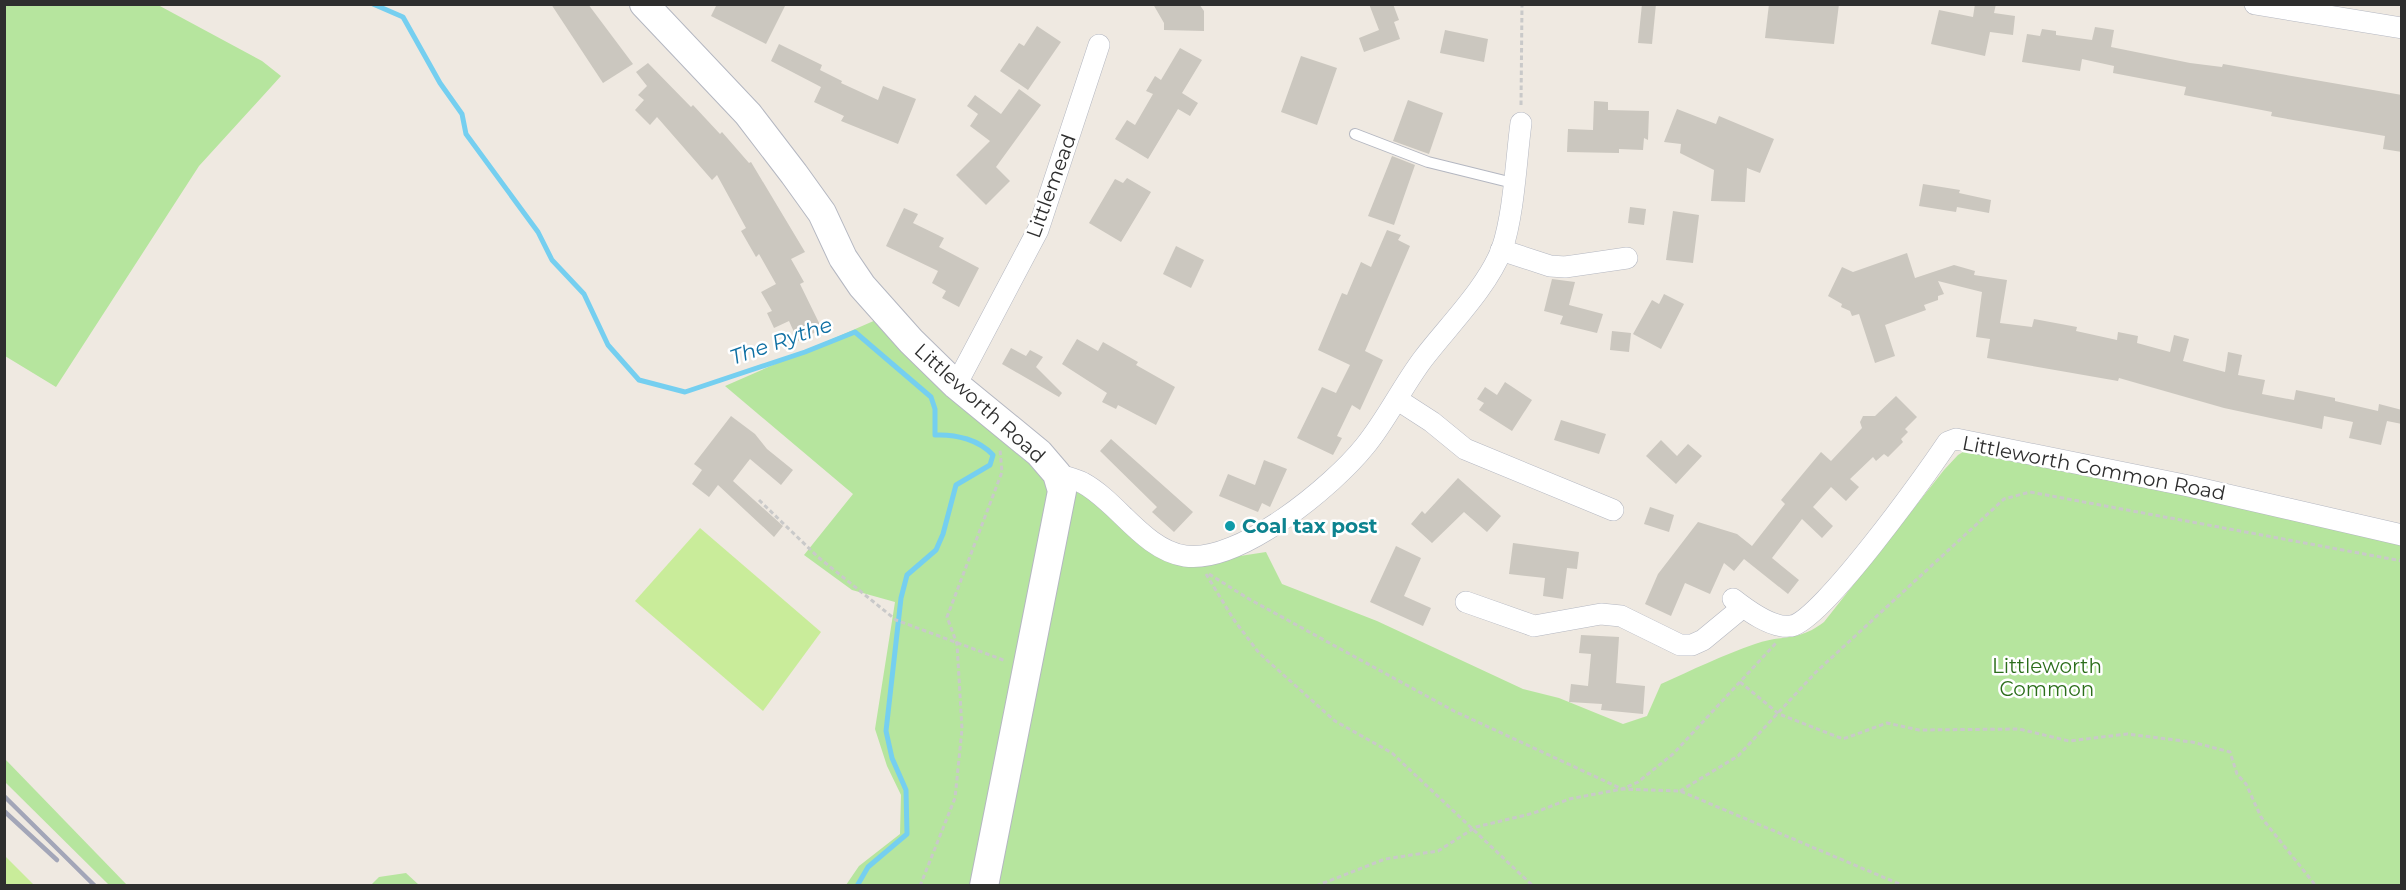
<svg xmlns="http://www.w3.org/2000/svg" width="2406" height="890" font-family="Montserrat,sans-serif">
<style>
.green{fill:#b6e59e}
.pitch{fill:#c9ec9a}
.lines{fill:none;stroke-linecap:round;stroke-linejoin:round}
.stream{stroke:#75cff0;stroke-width:5}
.building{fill:#cbc7bf}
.lane-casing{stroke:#b4b7c1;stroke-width:12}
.street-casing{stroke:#b4b7c1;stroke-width:22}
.secondary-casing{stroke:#b4b7c1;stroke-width:30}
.path{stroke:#c9c9c9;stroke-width:3;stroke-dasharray:4.5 3;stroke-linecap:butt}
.lane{stroke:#fff;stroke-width:10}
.street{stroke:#fff;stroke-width:21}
.secondary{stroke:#fff;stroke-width:28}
.rail{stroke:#a3a6b8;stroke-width:4.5}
.culture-dot{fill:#0f9aa8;stroke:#fff;stroke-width:2}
.labels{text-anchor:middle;stroke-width:5;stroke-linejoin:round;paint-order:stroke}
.street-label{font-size:20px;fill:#2e2e2e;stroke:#fff}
.culture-label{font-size:20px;font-weight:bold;fill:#0d838f;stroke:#fff;text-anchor:start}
.park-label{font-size:20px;fill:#2c6e1b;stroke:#fff}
.water-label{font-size:21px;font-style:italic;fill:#0d6fa3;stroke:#fff}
</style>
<rect width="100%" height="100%" fill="#efe9e1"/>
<!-- green -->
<g class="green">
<polygon points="5,4 158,5 262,61 281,76 199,166 56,387 5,356"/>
<path d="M885,316L1156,544L1227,558L1266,552L1282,584L1377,621L1523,689L1559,698L1623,724L1647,716L1661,684C1692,670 1723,655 1755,644C1784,634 1798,642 1824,622L1944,470L1958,455L1966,450L2183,492L2401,544V885H846L859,866L900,834L901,795L887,766L875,729L895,602L852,590L804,555L853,494L725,386Z"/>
<polygon points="4,759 5,759 127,885 109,885 5,782"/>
<polygon points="406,873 419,885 371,885 379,877"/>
</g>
<!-- pitch -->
<g class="pitch">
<polygon points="700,528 821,632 763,711 635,601"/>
<polygon points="5,856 34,885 5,885"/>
</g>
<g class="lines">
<!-- stream -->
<path class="stream" d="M373,4L403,17L440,83L462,114L466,134L538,232L552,260L584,294L608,345L639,380L685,392L805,352L855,332L931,397L935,409V435C957,434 979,440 993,455L990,465L956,485L943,534L936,550L907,575L901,598L886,731L892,758L906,790L907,834L868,867L857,886"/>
</g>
<!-- building -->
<g class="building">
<polygon points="551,4 588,4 633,64 603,83"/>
<polygon points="717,4 786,4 766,44 711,16"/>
<polygon points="1153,4 1199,4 1204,11 1204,31 1164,30 1164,23"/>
<polygon points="1369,4 1393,4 1399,20 1394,22 1400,39 1364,52 1359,38 1379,30"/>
<polygon points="1642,4 1656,4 1652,44 1638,43"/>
<polygon points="1769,4 1839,4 1834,44 1765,38"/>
<polygon points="1975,4 1996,4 1994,13 2015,16 2013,35 1990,32 1985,56 1931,44 1939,10 1973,17"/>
<polygon points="1037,26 1061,42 1028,90 1000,71 1019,43 1024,46"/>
<polygon points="2095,27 2114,30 2111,47 2190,63 2222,67 2223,64 2402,95 2402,152 2383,149 2385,136 2271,116 2272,112 2184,95 2186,87 2113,73 2114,66 2082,59 2080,71 2022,62 2027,34 2040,36 2042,29 2056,31 2056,35 2092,40"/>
<polygon points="1445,30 1488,39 1484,62 1440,53"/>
<polygon points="779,44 822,65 820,70 842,81 841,83 878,100 883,86 916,99 898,144 841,121 844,116 814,102 821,87 771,61"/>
<polygon points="1180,48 1202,60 1182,93 1198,103 1190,116 1178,109 1148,159 1115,139 1127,120 1135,125 1153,94 1146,91 1155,76 1161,80"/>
<polygon points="1301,56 1337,68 1317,125 1281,112"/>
<polygon points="648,63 691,107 693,105 720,134 722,132 749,163 751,162 805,252 791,259 804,282 800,284 822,329 798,341 789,321 774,328 767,313 772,311 761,292 776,284 759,254 756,257 741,231 746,228 717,175 712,180 657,117 650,125 635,110 644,100 638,95 647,86 636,72"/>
<polygon points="1019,89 1041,105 996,167 1010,181 986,205 956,175 990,141 970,126 978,114 967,106 975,95 1001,114"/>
<polygon points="1408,100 1443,113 1429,154 1393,141"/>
<polygon points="1594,101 1608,102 1608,110 1649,111 1648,140 1644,138 1643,150 1619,149 1619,153 1567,152 1568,129 1593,130"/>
<polygon points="1677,109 1716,124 1719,116 1774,139 1760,173 1747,168 1745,202 1711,201 1714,170 1680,153 1681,144 1664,142"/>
<polygon points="1392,156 1415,165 1394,225 1368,216"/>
<polygon points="1127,178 1151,192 1121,242 1089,223 1115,179 1123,183"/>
<polygon points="1923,184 1960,190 1959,193 1991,200 1989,213 1957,207 1956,212 1919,206"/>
<polygon points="1630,207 1646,209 1644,225 1628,223"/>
<polygon points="904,208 918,214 913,223 944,238 939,247 979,268 959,307 942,298 946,291 932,283 938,271 886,246"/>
<polygon points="1673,211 1699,215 1693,263 1666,260"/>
<polygon points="1387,230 1401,235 1398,240 1410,246 1365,351 1383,360 1360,410 1352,405 1337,436 1342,438 1333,455 1297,438 1322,387 1336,393 1350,365 1318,350 1342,293 1347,295 1361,262 1371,267"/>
<polygon points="1176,246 1204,260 1191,288 1163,274"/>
<polygon points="1907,253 1915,278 1954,265 1975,271 1974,275 2007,280 2000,323 2032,327 2034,319 2077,327 2076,331 2117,340 2118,332 2138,336 2137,343 2170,352 2174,335 2189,339 2183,361 2225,372 2228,352 2242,355 2238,375 2265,380 2262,394 2294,400 2296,390 2335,398 2335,401 2378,411 2379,404 2402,410 2402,424 2387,421 2381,445 2349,438 2353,422 2324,416 2322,429 2224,408 2119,378 2118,381 1987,358 1990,339 1976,337 1982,292 1938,281 1944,294 1938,296 1938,300 1924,305 1926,310 1885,325 1895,356 1875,363 1859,314 1852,316 1850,311 1841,307 1842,304 1828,296 1842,267 1853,272"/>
<polygon points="1552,279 1575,282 1569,305 1603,314 1597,333 1560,324 1563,316 1544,311"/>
<polygon points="1664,294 1684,304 1661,349 1633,334 1652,300 1659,304"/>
<polygon points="1612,331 1631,333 1629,352 1610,350"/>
<polygon points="1077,339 1098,351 1103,342 1138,362 1136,365 1175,387 1156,425 1118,405 1116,409 1102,402 1107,393 1062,364"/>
<polygon points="1011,348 1026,356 1030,350 1043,357 1036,367 1062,393 1059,397 1002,364"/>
<polygon points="1505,382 1532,400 1512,431 1479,410 1484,403 1477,399 1485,387 1497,395"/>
<polygon points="1896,396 1917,417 1905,429 1908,432 1901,439 1903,442 1888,457 1884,454 1876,461 1873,457 1850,479 1859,487 1846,501 1831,487 1813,507 1833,526 1822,538 1802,519 1772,558 1799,580 1788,594 1744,559 1734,571 1724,563 1710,594 1685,583 1671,616 1645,604 1658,574 1698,522 1737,534 1752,546 1785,504 1781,500 1821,452 1831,461 1862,428 1860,422 1863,416 1875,416"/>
<polygon points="731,416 755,434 767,449 793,470 781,485 750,459 733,481 783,526 774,537 718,485 709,497 692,484 702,470 694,464"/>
<polygon points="1561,420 1606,434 1599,454 1554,440"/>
<polygon points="1111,439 1193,512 1174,532 1152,512 1157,507 1100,451"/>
<polygon points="1661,440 1677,456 1688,444 1702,456 1676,484 1646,456"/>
<polygon points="1264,460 1287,469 1270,507 1262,503 1258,512 1219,496 1228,474 1255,485"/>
<polygon points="1458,478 1501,516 1487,532 1464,512 1432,543 1411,524 1422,511 1425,514"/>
<polygon points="1650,507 1674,515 1669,532 1644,524"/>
<polygon points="1513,543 1579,552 1577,569 1567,568 1563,599 1543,596 1545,578 1509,574"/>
<polygon points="1396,546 1421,558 1404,596 1431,608 1423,626 1370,602"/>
<polygon points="1581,635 1619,637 1616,683 1645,686 1643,714 1601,710 1602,704 1569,702 1571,684 1588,686 1591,654 1579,653"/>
</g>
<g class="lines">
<defs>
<polyline id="lane" points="1355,134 1428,162 1513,183"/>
<g id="street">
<polyline points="2255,4 2402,28"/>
<polyline points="1501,250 1550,266 1565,267 1627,258"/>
<polyline points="956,385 1038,230 1099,45"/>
<polyline points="1398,400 1432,422 1465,449 1613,510"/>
<path d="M1057,474C1065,477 1075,479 1083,483C1118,502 1144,550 1185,556C1239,564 1333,486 1365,446C1387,419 1402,387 1423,359C1448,326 1487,288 1502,249C1514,214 1516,160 1521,123"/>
<path d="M1733,599C1747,610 1772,629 1791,626C1821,622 1927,473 1948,442L1956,439L2189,486L2402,535"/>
<polyline points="1466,602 1534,626 1601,614 1621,616 1680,645 1692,645 1703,640 1743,607"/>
</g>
<polyline id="secondary" points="644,4 748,114 794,174 822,213 843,258 862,286 911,341 956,385 1039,453 1057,474 1062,491 984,886"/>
</defs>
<!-- lane casing -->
<use href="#lane" class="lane-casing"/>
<!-- street casing -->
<use href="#street" class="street-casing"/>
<!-- secondary casing -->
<use href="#secondary" class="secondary-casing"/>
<!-- path -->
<g class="path">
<polyline points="1521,105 1522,4"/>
<polyline points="759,500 818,557 896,620 1006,661"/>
<polyline points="1206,574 1234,620 1259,653 1335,721 1392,753 1533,886"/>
<polyline points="1209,574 1249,599 1454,711 1622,789 1680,791 1904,886"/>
<polyline points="1740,682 1779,714 1843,739 1887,723 1919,730 2019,729 2069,741 2127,734 2192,742 2230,752 2237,774 2246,784 2261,817 2316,886"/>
<polyline points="1680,791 1738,756 1816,672 2004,499 2030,492 2402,561"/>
<polyline points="920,886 955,798 962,729 957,644 947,617 1002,472 1000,450"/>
<polyline points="1316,886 1385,859 1438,851 1476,827 1534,813 1569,799 1622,789 1638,782 1673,754 1776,643"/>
</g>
<!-- lane -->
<use href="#lane" class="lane"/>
<!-- street -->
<use href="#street" class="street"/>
<!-- secondary -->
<use href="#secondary" class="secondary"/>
<!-- rail -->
<g class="rail">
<polyline points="4,796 95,886"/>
<polyline points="4,811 57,860"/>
</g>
</g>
<!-- markers -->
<circle class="culture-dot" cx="1230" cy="526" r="6"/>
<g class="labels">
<!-- street labels -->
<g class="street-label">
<text transform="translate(1051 186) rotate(-70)" y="7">Littlemead</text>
<text transform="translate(980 403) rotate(42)" y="7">Littleworth Road</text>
<text transform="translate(2094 468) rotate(11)" y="7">Littleworth Common Road</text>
</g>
<!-- culture labels -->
<g class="culture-label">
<text x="1242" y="533">Coal tax post</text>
</g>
<!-- park labels -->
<g class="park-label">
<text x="2047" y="673">Littleworth<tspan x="2047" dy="23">Common</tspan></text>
</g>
<!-- water labels -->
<g class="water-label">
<text transform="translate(781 341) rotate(-19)" y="7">The Rythe</text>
</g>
</g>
<!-- border -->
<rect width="2406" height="890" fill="none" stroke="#2e2e2e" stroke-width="12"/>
</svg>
